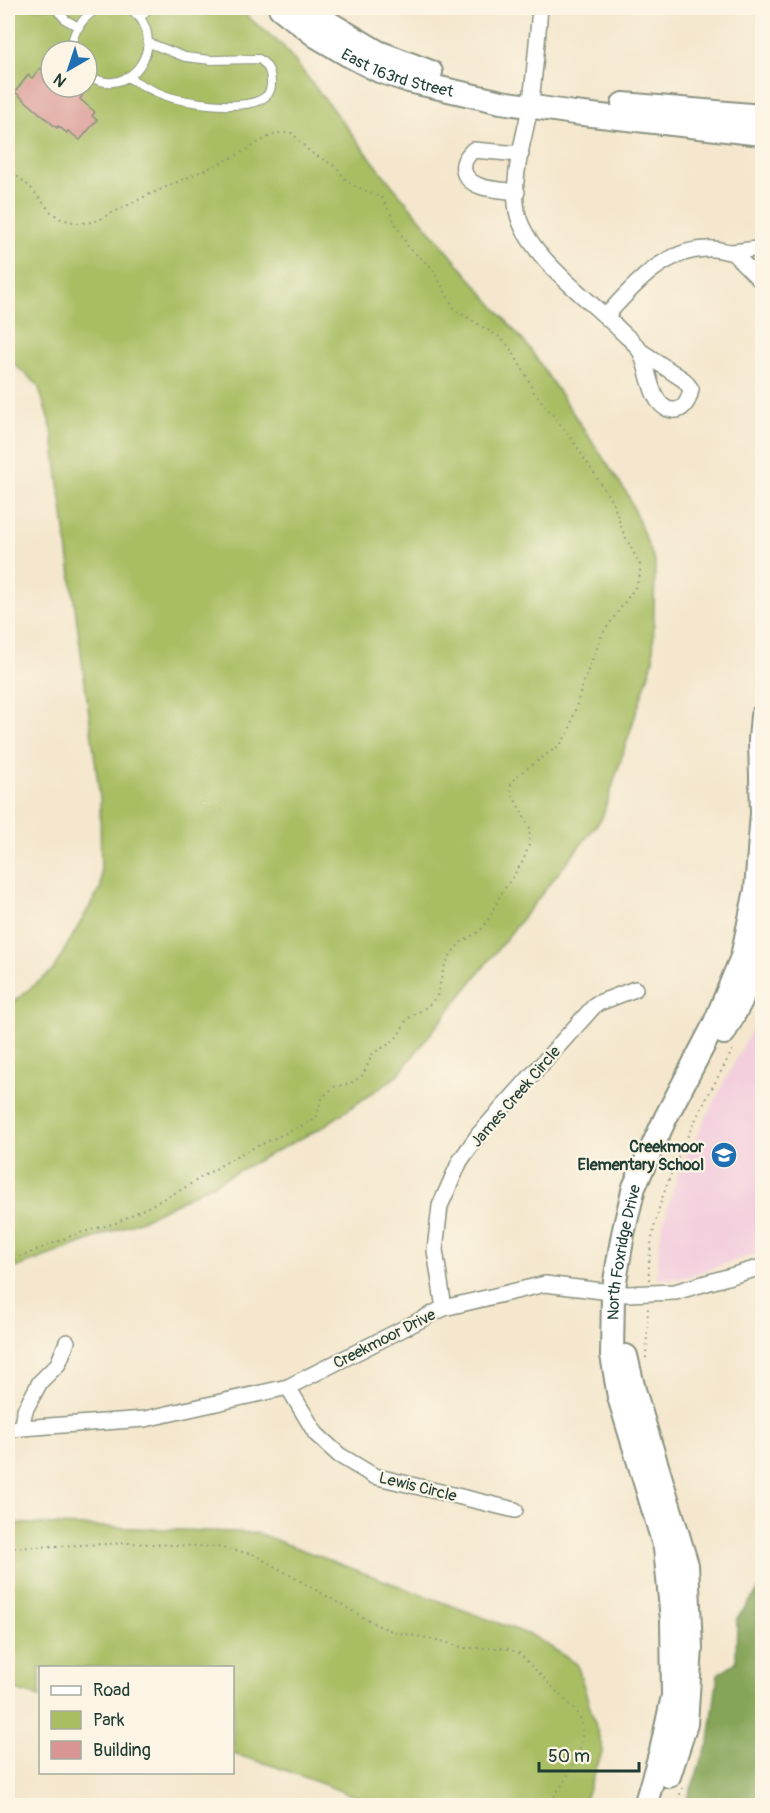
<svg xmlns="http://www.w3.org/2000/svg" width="770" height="1813" font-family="Pangolin,sans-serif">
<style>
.built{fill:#f3cfde}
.green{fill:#a9be63;stroke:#647e4c;stroke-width:1.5;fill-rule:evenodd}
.forest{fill:#86a559;stroke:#527146;stroke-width:1.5}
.building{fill:#d99593}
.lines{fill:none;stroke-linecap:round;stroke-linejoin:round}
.lane-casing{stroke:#8a9280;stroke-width:10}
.street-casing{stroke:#8a9280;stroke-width:18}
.secondary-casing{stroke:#8a9280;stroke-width:26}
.path{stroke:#8a9280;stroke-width:2;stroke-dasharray:1.5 4.5;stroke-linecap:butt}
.lane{stroke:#fff;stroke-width:8}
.street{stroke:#fff;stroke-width:15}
.secondary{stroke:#fff;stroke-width:22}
.labels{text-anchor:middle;stroke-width:4.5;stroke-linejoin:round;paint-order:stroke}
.street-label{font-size:16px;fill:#1f3d34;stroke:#fcf5e5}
.poi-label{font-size:16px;font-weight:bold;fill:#1f3d34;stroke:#fcf5e5;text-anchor:end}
</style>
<rect width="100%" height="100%" fill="#fcf5e5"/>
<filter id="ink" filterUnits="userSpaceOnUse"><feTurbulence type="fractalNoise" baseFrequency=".0167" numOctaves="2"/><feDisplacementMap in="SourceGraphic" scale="12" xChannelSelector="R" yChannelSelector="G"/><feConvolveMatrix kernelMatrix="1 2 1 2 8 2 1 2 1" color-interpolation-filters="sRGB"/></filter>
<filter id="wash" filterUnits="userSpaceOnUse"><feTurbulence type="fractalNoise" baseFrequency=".008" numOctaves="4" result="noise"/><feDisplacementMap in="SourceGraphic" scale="24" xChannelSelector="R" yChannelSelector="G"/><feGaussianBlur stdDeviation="1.35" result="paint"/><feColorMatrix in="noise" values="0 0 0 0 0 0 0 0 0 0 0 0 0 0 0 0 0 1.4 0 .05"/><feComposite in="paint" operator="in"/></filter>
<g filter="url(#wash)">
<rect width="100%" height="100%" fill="#f4e7cd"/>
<!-- built -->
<polygon class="built" points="762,1003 762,1254 752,1255 683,1278 657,1279 658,1253 662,1227 679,1170 751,1030"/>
<!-- green -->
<g class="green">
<path d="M8,8H237L283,46L391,184L530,349L628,495L655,562L653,661L602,818L397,1076L321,1128L147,1218L8,1271V1006L53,970L101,887L100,798L52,430L38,385L8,359ZM51,51H87V87H51Z"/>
<polygon points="8,1523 257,1533 533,1636 577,1664 603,1750 586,1797 579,1806 379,1805 274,1766 233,1754 232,1668 40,1668 40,1697 8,1688"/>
</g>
<!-- forest -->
<polygon class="forest" points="762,1586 762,1805 685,1805 709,1741 718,1674 736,1662 737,1618"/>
<g id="blocks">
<!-- building -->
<polygon class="building" points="40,68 51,77 51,87 77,87 84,93 80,99 95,112 92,116 97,120 80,140 68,131 67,133 58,126 57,128 15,92 28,75 32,78"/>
</g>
</g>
<g filter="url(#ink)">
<use href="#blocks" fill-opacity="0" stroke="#8a9280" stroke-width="1.5"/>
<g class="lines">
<defs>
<g id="lane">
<polyline points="55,8 66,20 79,27"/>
<polyline points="140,18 149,8"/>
<path d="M72,51C70,33 84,15 100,8"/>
<path d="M87,75C95,80 104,83 113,82C141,79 157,44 142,21C139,16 134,12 129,8"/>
<path d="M127,77C142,85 156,94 173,98C193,103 273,117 271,83C271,72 268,65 259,59L211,60L185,57L149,43"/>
</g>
<g id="street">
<path d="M540,8C537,41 535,74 530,107C524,140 511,177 517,211C525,255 592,301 623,333C628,338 635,343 639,349C649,365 649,402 668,409C683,414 689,401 691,389L684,380L639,350"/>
<path d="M517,192C501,189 473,191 465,174C461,164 466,157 473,150L521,154"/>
<polyline points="732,252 762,282"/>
<path d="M606,316C633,286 663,250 707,249C715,248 723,251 730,252C741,252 751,248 762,249"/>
<polyline points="444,1308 435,1250 440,1206 460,1161 479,1134 596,1004 635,989"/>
<polyline points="288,1387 316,1434 339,1455 374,1476 515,1510"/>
<polyline points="21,1428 25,1410 40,1382 58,1364 67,1342"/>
<polyline points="8,1429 145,1419 288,1387 444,1308 545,1284 627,1294 675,1292 762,1267"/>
</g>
<g id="secondary">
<path id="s1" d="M280,8L316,36L348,55L379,71L409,81L501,102L574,113L762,134"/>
<polyline points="304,8 378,52 431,72"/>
<polyline points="623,104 762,116"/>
<polyline points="724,1033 741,1001 762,938"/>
<polyline points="626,1356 634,1390 687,1565 691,1647 686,1724 669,1776"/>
<path id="s2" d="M645,1806L661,1751L673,1696L672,1620L665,1548L619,1397L612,1355L613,1293L623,1234L634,1187L666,1117L714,1025L742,957L756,890L762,813L760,740L762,716"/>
</g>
</defs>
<!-- lane casing -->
<use href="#lane" class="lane-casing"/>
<!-- street casing -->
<use href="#street" class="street-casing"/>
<!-- secondary casing -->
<use href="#secondary" class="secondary-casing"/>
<!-- path -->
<g class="path">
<polyline points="8,169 30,187 50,211 61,219 77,223 94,222 148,195 236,156 268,137 278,133 292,133 310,152 336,167 347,181 353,185 382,198 408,247 432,268 455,310 501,338 510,348 526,375 534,392 572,439 613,503 623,532 640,565 640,575 636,586 603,633 584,680 569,731 560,745 519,774 511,783 511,792 530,828 529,845 523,861 501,894 489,918 480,931 460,943 451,954 444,967 437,996 428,1006 407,1019 398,1036 391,1043 373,1053 363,1075 349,1084 336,1086 328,1092 321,1100 317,1116 312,1121 238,1155 179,1191 116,1223 76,1234 8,1262"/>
<path d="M649,1280C646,1202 697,1117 733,1049"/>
<polyline points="646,1358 648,1307"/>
<path d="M8,1548L130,1543L217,1547L253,1554L377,1625L394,1632L438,1640L465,1648H505L519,1653L574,1709C576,1712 580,1716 581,1721C589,1745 562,1789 546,1806"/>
<polyline points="676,1806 682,1788"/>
</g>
<!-- lane -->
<use href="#lane" class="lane"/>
<!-- street -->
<use href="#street" class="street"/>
<!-- secondary -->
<use href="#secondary" class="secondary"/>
</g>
</g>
<!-- icons -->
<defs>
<symbol id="school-disc" viewBox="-11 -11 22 22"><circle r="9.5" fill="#1f6fb2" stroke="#fcf5e5"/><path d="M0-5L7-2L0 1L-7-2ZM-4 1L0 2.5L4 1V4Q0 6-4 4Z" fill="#fff"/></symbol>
</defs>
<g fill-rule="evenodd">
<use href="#school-disc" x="709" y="1140" width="30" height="30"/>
</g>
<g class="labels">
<!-- street labels -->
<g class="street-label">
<text dy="6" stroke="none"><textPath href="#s1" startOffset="136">East 163rd Street</textPath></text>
<text transform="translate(515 1096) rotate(-49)" y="6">James Creek Circle</text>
<text dy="6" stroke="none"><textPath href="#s2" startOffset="566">North Foxridge Drive</textPath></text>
<text transform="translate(384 1338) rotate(-27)" y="6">Creekmoor Drive</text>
<text transform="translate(418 1486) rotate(14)" y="6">Lewis Circle</text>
</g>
<!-- poi labels -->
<g class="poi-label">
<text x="704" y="1152">Creekmoor<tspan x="704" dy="18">Elementary School</tspan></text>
</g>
</g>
<!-- margin -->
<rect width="770" height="1813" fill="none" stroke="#fcf5e5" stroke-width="30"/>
<!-- legend -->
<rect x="39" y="1666" width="195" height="108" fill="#fcf5e5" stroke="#a4ab9e" stroke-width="1.5"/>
<rect x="51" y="1686" width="30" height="9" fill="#ffffff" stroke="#a4ab9e" stroke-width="1.5"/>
<text x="93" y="1696" font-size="18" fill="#1f3d34">Road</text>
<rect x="51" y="1711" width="30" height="18" fill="#a9be63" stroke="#a4ab9e" stroke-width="1.5"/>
<text x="93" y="1726" font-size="18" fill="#1f3d34">Park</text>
<rect x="51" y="1741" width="30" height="18" fill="#d99593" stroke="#a4ab9e" stroke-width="1.5"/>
<text x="93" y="1756" font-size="18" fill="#1f3d34">Building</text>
<!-- north arrow -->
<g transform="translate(69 69) rotate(219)"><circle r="28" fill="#fcf5e5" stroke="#a4ab9e" stroke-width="1.5"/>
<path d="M0-4.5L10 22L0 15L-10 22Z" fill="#1f6fb2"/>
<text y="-9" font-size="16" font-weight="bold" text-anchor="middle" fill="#1f3d34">N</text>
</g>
<!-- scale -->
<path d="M539 1762v9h100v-9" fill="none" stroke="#1f3d34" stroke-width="3"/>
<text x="548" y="1762" font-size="18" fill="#1f3d34" stroke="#fcf5e5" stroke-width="4.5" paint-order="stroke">50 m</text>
</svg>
